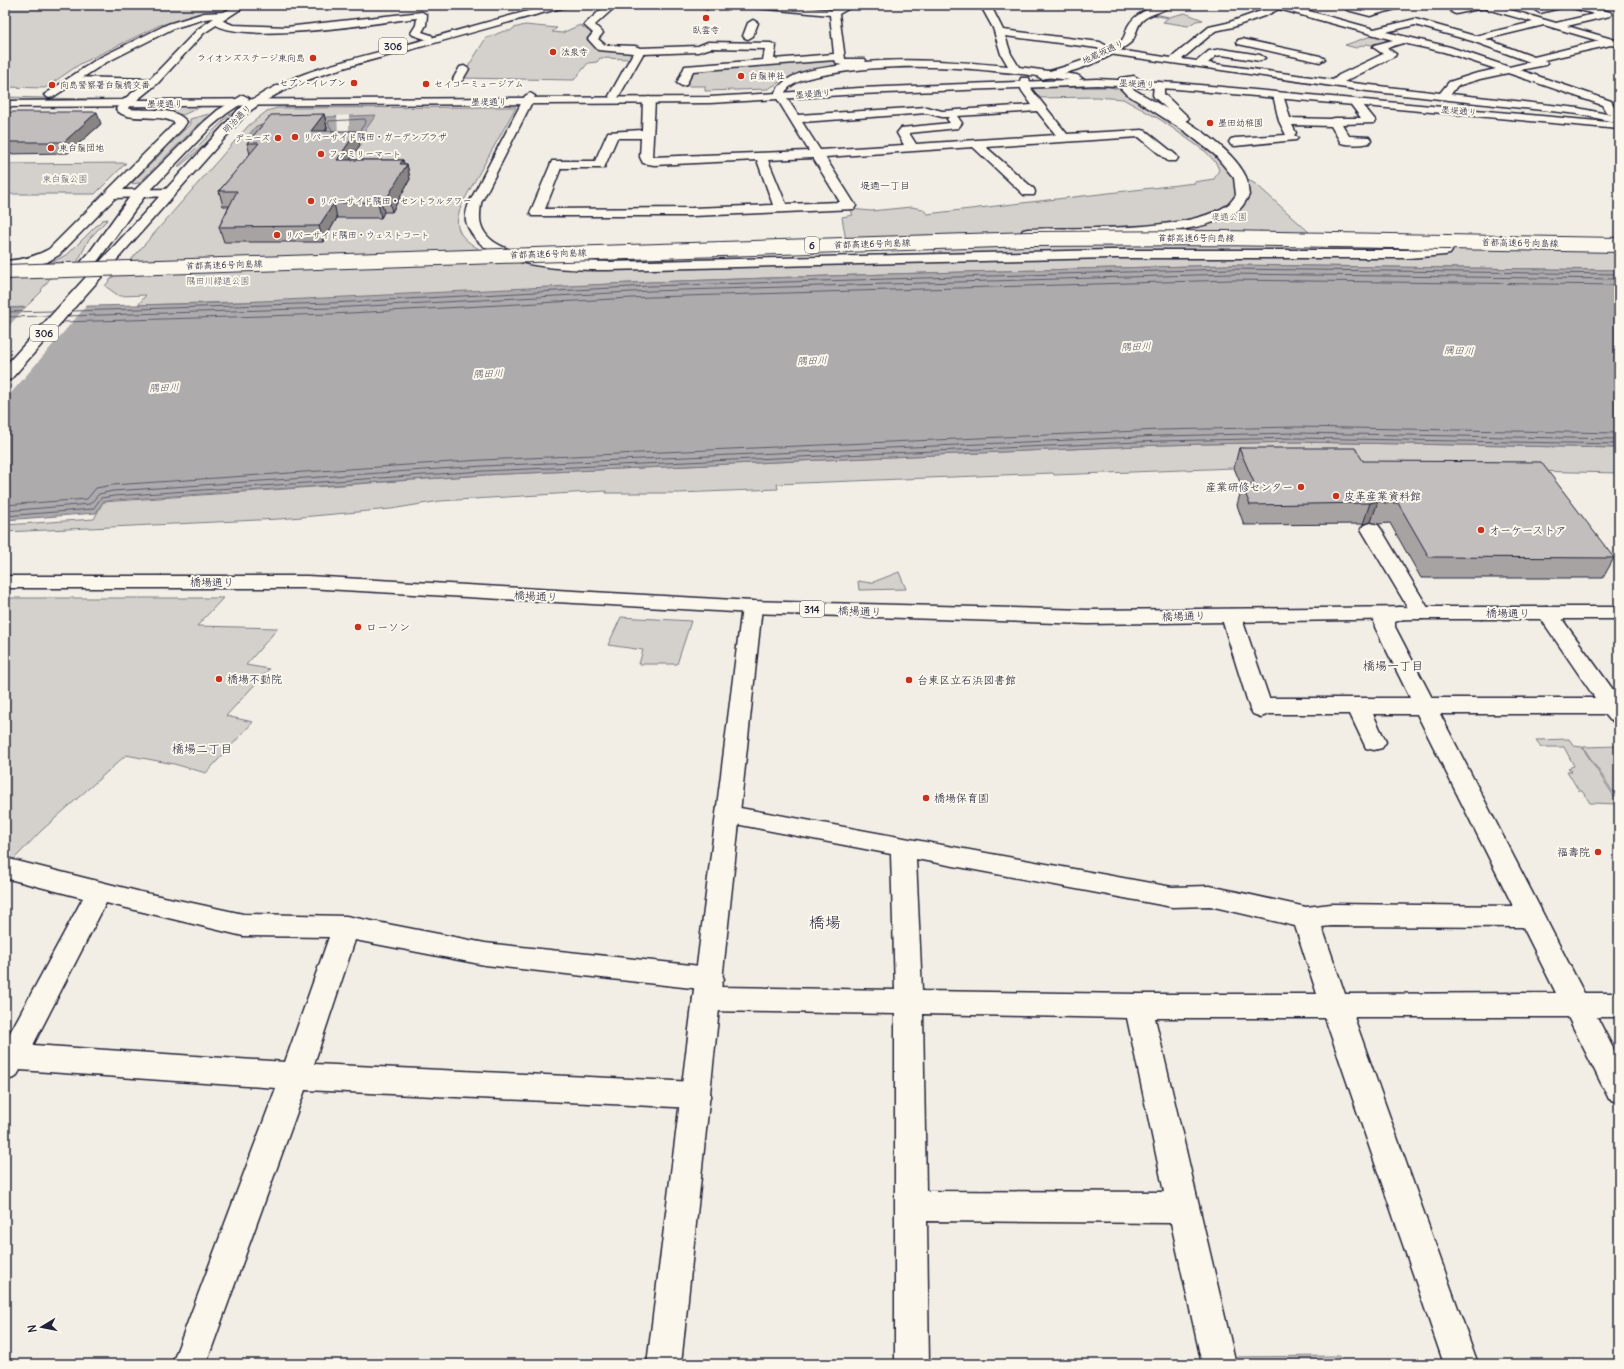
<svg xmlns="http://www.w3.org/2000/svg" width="1624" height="1369" font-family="Delius,'Klee One',sans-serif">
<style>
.green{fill:#d4d1cc;stroke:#7b7a84}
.water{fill:#aeabad;stroke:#76747f}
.pier{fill:#f2eee5}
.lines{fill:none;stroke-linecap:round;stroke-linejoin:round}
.shore{stroke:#5a5969;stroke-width:1}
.street-casing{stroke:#22223b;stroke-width:3}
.secondary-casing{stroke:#22223b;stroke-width:3}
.primary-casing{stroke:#22223b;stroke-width:3}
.highway-casing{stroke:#22223b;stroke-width:3}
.street{fill:#fbf7ec;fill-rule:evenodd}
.secondary{fill:#fbf7ec;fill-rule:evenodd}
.primary{fill:#fbf7ec;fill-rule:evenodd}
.highway{fill:#fbf7ec;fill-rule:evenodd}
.highway-bridge-casing{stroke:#22223b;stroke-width:16;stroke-linecap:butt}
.highway-bridge{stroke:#fbf7ec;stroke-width:14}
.wall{fill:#a7a3a3;stroke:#22223b}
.shaded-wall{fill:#888585;stroke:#22223b}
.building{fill:#c2bebe;stroke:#22223b}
.poi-dot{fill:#c8321e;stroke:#fbf7ec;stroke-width:1.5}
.labels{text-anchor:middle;stroke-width:4;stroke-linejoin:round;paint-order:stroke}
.far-poi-label{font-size:9px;fill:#22223b;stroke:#fbf7ec;text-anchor:start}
.far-street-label{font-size:9px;fill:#22223b;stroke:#fbf7ec}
.far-park-label{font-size:9px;fill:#575766;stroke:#fbf7ec}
.shield{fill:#fbf7ec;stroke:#636270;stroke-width:1}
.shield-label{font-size:10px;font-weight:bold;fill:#22223b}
.far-neighbourhood-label{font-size:10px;fill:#22223b;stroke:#fbf7ec}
.far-water-label{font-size:10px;font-style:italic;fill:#535263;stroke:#fbf7ec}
.poi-label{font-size:11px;fill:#22223b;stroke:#fbf7ec;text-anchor:start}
.street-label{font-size:11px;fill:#22223b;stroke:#fbf7ec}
.neighbourhood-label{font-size:12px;fill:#22223b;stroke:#fbf7ec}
.near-quarter-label{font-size:16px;fill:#22223b;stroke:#fbf7ec}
</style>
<rect width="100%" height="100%" fill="#f2eee5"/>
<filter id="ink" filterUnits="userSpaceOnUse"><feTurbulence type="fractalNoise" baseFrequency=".025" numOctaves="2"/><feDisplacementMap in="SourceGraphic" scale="8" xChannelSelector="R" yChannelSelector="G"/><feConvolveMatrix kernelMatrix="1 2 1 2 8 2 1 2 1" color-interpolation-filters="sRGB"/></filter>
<g filter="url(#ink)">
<!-- green -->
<g class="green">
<polygon points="5,5 234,5 220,13 160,25 80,64 45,88 5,87"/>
<polygon points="1185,13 1203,20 1196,21 1188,26 1163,22 1168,18 1153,15 1155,14 1169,17"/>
<path d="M525,25L557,28L552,32L562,33L580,25L591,33L587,40L593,44L635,53L630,59L600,58L597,62L588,63L574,80L461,78L486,38C496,36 500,30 510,31L514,28Z"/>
<polygon points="1377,34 1396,40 1376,46 1367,44 1356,48 1345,45"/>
<polygon points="836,58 840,66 807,72 783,80 768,89 705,91 705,86 683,86 691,70"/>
<path d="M1109,87L1119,89L1210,147L1231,170L1257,185L1310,233L1619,251V270L1230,265L888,274L650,282L331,299L138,305L146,295L119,296L105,286L125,262L130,261L248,126L267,111L277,108L516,107L463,202C451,228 459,237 482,251L481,260H729L935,253L928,235L846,241L842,217L853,215L850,209L871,211L911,207L923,209L927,214L1195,183L1194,182L1214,179L1219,170L1216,163L1206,152L1161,120L1123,99L1096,97L1036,98L1032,88Z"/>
<polygon points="5,97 87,99 84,101 5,101"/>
<polygon points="143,106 202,106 183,115 172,113 135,110 136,108"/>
<polygon points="209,114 139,183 131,184 190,124 190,119"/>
<polygon points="230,114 233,114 207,143 180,166 178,166"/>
<polygon points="126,163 95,194 5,194 5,164"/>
<polygon points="108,219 89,239 77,263 35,263 54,261 68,254 102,220"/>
<polygon points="52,276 41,290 42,291 26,307 5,308 5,277"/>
<polygon points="1296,442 1619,448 1619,473 1349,467 1234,468 1054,475 1053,473 777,484 778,489 679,493 606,493 606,491 440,501 391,509 279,519 5,532 5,525 94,519 103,502 483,475 1161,445"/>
<polygon points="899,572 906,589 859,590 858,581 871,583"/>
<polygon points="5,598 223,598 197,626 278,628 246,665 269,669 226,716 253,722 206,773 174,764 126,755 41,831 14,859 5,857"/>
<polygon points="621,617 691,621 677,664 639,664 643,650 608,645"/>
<polygon points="1569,739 1574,746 1582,747 1619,804 1590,803 1582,791 1579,791 1567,771 1572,771 1568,768 1574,766 1564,747 1541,747 1536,740"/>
<polygon points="1619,746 1619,791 1613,792 1583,747"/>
<polygon points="1339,1356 1341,1364 1234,1364 1232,1357"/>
</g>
<!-- water -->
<g class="water">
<polygon points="376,115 355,145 317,145 328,128 273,128 263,140 245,140 256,126 328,117"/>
<polygon points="1230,265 1619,270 1619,448 1296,442 1161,445 483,475 114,500 103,502 96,513 5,520 5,308 223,303 650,282 888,274"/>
</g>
<!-- pier -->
<g class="pier">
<polygon points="349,115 349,145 339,145 337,116"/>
<polygon points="88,304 5,400 5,330 28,305"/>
</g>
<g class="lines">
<!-- shore -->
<g class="shore">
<polyline points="332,130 328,123 329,121 365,119 366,122 358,133"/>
<polyline points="73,311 331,303 650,286 1230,269 1619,274"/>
<polyline points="5,312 54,311"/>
<polyline points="68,316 331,308 650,291 1230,274 1619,279"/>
<polyline points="5,317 49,316"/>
<polyline points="63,322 331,314 651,297 1231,280 1619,285"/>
<polyline points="5,505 87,499 96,488 113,485 482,460 1161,430 1296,427 1619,433"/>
<polyline points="5,511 90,504 99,494 113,491 483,466 1161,436 1296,433 1619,439"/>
<polyline points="5,516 93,509 101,498 114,496 483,471 1161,441 1296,438 1619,444"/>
</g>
<defs>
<g id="street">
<path d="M606,5H617L595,25L603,33L598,39L605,45L635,46L640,48L698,46L708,42L771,43L776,46L774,59L834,54L830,15L756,8L751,5H783L833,10L843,5H855L839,14L845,59H865L866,61L865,62C913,58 960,62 1008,66L1001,54L993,28L982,8L983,5H993L992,8L1003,30L1100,42L1112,49L1171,58L1209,27L1227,23L1261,11L1272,5H1287L1374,29L1415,19L1475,36L1533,22L1483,8L1456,14L1453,13L1451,11L1453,9L1471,5H1493L1556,23L1594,14L1569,7L1567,5H1582L1610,12L1612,14L1610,16L1567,26L1619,41V47L1611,45L1544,60L1547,63L1546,65L1520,70L1611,101L1615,108L1619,110V116H1617L1619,117V123L1578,114L1367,91L1109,54L1097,48L1005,36L1011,54L1019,67L1077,75L1082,78L1077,81C995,70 911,59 829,74C814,77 795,79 785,92L786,97L798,115L927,107L942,111L1032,105L1022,91L1019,84L1021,78H1029L1032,90L1067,134L1142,130L1146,131L1176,155L1178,158L1176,161H1168L1139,137L986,147L1034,189L1035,192L1034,195H1024L973,147L825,157L856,206L854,209L692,216H532L530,213L552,161H595L608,132L642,130L643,100L649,97L655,100L652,157L809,151L776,97L775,92C789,70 819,69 842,65L837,64L835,60L693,71L686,85L682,86L677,83L685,66L763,60L765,49L711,48L698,52L643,54L618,98H610L609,96L633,53L598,50L588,39L593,33L584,25ZM1279,9L1393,40L1374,45L1373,47L1383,54L1339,75L1333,80L1208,63L1216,56L1222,55L1260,61L1265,58L1260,55L1222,49L1209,51L1197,61L1182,59L1215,31L1233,27L1267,15ZM1415,25L1472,41L1530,62L1509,67L1450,47L1386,32ZM1544,25L1599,41L1534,57L1486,39ZM1403,43L1444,52L1496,69L1474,74L1449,82L1440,93L1344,82L1395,56L1396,54L1387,48ZM1508,73L1602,105L1606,112L1611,115L1578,108L1451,94L1457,86L1480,79ZM1037,111L1056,135L916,144L909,133L958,128L962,123L957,116ZM927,113L942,117H949L947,119L950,123L901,128L897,133L904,145L820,150L802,122ZM617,138H641L640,157L643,163L654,165L757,160L773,205L692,208L545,209L561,168H604ZM813,158L840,202L786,204L768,160Z"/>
<polygon points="630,5 645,5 640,8 632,7"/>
<polygon points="703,5 714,5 707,9 704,8"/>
<polygon points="1350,5 1370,10 1389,5 1405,5 1403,7 1370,16 1347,10 1345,8 1347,6"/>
<polygon points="1549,5 1566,5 1564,7 1540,13 1535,10 1537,8"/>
<path d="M422,12L427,15L426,25L422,32L431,35L433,37L431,39L428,40L413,35L411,33L416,25L417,18C381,22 233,47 211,21L216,18L233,25L286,27Z"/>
<polygon points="753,20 758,23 753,36 748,39 745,38 743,36 748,23"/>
<polygon points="1242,39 1320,56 1325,59 1320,62 1238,44 1237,42 1238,40"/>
<polygon points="464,66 469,69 462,81 458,82 454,81 453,79 460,67"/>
<polygon points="71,77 153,79 158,82 153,85 67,82 66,80"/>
<polygon points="1159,82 1164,85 1164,94 1187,116 1189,118 1187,120 1179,120 1154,97 1153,95 1154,85"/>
<path d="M1278,92L1283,95L1290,118L1330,119L1335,118H1361L1349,102L1351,100H1359L1376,121L1374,123L1342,124L1349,136L1369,137L1371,140L1369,143C1361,145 1349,145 1341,143L1331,126L1292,125L1296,133L1294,135L1298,138L1296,140L1235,146L1231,145L1229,142L1231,139L1235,138L1286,135L1279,121L1273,95Z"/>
<path d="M125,101L131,104L128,108L129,109C146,111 175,106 187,122L183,128L123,190L168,189L173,190L174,193L173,196L115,198L59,255L47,262L21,268L5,269V261C22,260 35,257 49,249L175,123C159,112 127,124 116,109L121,102Z"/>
<polygon points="1371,523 1378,525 1381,529 1431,613 1428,618 1421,619 1414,618 1411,613 1361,529 1364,525"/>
<path d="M1399,607L1406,608L1409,613L1406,618L1395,622V627L1432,698H1595L1537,613L1540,608L1547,607L1554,608L1619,698L1618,723L1610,720L1605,714H1440L1584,993H1619V1017H1597L1619,1060V1103L1609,1099L1568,1017H1354L1478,1364H1444L1325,1018H1155L1236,1364H1202L1171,1223L927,1221L929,1364H895V1014L707,1011L697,1007L693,999L697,991L701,989L485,965L355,940L314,1064L696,1082L706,1086L711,1095L706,1104L696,1108L305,1090L206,1364H172L276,1088L20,1070L16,1077L5,1081V1042L83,898L5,878V858L141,892L243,914L346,916L485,943L710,967L720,971L724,979L719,987L895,990L891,854L720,821L717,815L720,809L729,806L1172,887L1210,886L1306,907L1331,904L1513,906L1417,714H1373L1386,742L1382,748L1374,750L1366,748L1350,714H1269L1261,717L1253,714L1250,709L1221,616L1224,611L1231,609L1238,611L1241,616L1269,698H1410L1375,627L1374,621L1378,613ZM916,859L1172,907L1210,906L1295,926L1317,994H1138L922,991ZM106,903L243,936L329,937L285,1062L33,1045ZM1331,926L1523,927L1556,993L1345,994L1322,927ZM923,1014L1127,1018L1164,1192L926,1191Z"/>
</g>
<g id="secondary">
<polygon points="236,5 247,5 204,33 158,83 137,100 710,97 860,88 1097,79 1177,83 1619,123 1619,129 1177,89 1097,85 860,94 710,103 5,107 5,101 123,100 150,79 198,29 214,18 205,19 174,28 105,63 53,97 49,98 44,95 97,59 168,24 204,13 224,12"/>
<path d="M1158,5H1171C1164,12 1152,13 1144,19C1135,26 1137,38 1130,43C1108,61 1070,73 1042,79L1037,76L1038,74C1063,68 1102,56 1122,40C1125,37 1126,30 1128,26C1135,14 1146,10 1158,5Z"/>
<polygon points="752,601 759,602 762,607 681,1364 647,1364 742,607 745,602"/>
</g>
<g id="primary">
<path d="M551,5H567L565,7C512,21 459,36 406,51C350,66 293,78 246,114L11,379L5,381V366L238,110C285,73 342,62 398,47C449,33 500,18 551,5Z"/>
<polygon points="243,95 249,98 247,100 226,114 212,126 144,197 99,259 86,273 81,274 76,273 74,270 89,253 134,191 204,122 218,110"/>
<polygon points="5,576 307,576 752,601 1088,610 1421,607 1619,607 1619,619 1421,619 1088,624 752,613 307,588 5,588"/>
</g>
<g id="highway">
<path d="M1134,76L1139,79L1138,81L1127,83L1133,89C1167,109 1229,141 1246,177C1248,182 1248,190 1249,195C1246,201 1241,209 1236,212C1190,241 1083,235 1028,237L1023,236L1021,233L1023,230L1028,229C1081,227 1182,233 1226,206C1230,204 1233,199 1236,195L1234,178L1215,155L1186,132L1125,93L1116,83L1120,78Z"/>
<path d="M530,93L535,96L481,203C480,214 478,223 485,233C503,260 578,261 608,262L1110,250H1409L1445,247L1450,248L1452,251L1450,254L1445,255L1409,258H1110L608,270C569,270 478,269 466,221C465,215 467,209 469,203L525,96Z"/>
</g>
</defs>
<!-- street casing -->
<use href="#street" class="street-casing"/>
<!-- secondary casing -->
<use href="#secondary" class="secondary-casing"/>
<!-- primary casing -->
<use href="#primary" class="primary-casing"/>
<!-- highway casing -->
<use href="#highway" class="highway-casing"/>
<!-- street -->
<use href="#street" class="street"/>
<!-- secondary -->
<use href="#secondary" class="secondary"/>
<!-- primary -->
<use href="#primary" class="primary"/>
<!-- highway -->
<use href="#highway" class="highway"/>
<defs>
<polyline id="highway-bridge" points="5,272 1030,239 1224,238 1619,245"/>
</defs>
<!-- highway-bridge casing -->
<use href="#highway-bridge" class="highway-bridge-casing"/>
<!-- highway-bridge -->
<use href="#highway-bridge" class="highway-bridge"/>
</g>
<!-- wall -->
<g class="wall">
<polygon points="5,112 101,124 68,153 5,154"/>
<polygon points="324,114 327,128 326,131 360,145 350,160 403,160 404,164 407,164 410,179 392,212 384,212 381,218 337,218 323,242 224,242 219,227 229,206 223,206 219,191 250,154 247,143"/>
<polygon points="1239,448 1363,461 1614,558 1603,578 1421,578 1390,523 1378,524 1371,522 1363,524 1244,525 1237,505 1242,487 1234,468"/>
</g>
<!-- shaded-wall -->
<g class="shaded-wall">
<polygon points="97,112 101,124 68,153 64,142"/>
<polygon points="324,114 327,128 315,145 311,131"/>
<polygon points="357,131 360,145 340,175 337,160"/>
<polygon points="403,160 405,168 407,164 410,179 392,212 388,196 400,164"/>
<polygon points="380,197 384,212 381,218 378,202"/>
<polygon points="334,203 337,218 323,242 319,226"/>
<polygon points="1378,501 1371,522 1363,524 1370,503"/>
</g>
<!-- building -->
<g class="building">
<polygon points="5,112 97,112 64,142 5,142"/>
<polygon points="324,114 311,131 357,131 337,160 403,160 400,164 407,164 388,196 380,197 378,202 334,203 319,226 219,227 237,191 219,191 259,143 247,143 271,115"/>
<polygon points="1239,448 1355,448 1363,461 1541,462 1614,558 1429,557 1398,503 1385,503 1378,501 1370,503 1250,505 1242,485 1255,485"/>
</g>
</g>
<!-- markers -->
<g class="poi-dot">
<circle cx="706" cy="18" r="4"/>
<circle cx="553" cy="52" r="4"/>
<circle cx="313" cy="58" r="4"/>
<circle cx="741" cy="76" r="4"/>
<circle cx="354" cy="83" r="4"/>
<circle cx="426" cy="84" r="4"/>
<circle cx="52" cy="85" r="4"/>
<circle cx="1210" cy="123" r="4"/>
<circle cx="295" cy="137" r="4"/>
<circle cx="278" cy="138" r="4"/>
<circle cx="51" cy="148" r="4"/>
<circle cx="321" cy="154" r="4"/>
<circle cx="311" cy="201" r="4"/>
<circle cx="277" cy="235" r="4"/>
<circle cx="1301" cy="487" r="4"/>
<circle cx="1336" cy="496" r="4"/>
<circle cx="1481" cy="530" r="4"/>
<circle cx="358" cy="627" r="4"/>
<circle cx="219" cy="679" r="4"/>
<circle cx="909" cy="680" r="4"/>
<circle cx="926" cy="798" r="4"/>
<circle cx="1598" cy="852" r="4"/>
</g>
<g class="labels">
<!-- far-poi labels -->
<g class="far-poi-label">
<text x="706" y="33" text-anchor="middle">臥雲寺</text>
<text x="561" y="55">法泉寺</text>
<text x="305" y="61" text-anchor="end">ライオンズステージ東向島</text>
<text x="749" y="79">白鬚神社</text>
<text x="346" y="86" text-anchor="end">セブン-イレブン</text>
<text x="434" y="87">セイコーミュージアム</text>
<text x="60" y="88">向島警察署白鬚橋交番</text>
<text x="1218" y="126">墨田幼稚園</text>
<text x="303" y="140">リバーサイド隅田・ガーデンプラザ</text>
<text x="270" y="141" text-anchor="end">デニーズ</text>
<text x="59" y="151">東白鬚団地</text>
<text x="329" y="157">ファミリーマート</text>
<text x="319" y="204">リバーサイド隅田・セントラルタワー</text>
<text x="285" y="238">リバーサイド隅田・ウェストコート</text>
</g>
<!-- far-street labels -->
<g class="far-street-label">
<text transform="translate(1103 52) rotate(-25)" y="3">地蔵坂通り</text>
<text transform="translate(1137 84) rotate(3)" y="3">墨堤通り</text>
<text transform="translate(813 94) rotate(-4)" y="3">墨堤通り</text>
<text x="489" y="105">墨堤通り</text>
<text x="165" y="107">墨堤通り</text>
<text transform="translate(1459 111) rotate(5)" y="3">墨堤通り</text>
<text transform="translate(237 119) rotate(-45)" y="3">明治通り</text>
<text x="1196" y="241">首都高速6号向島線</text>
<text transform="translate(1520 243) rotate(1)" y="3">首都高速6号向島線</text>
<text transform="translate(872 244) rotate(-2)" y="3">首都高速6号向島線</text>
<text transform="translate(548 254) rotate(-2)" y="3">首都高速6号向島線</text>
<text transform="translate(224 265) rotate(-2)" y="3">首都高速6号向島線</text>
</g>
<!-- far-park labels -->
<g class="far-park-label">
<text x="65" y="182">東白鬚公園</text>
<text x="1229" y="220">堤通公園</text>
<text x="218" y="284">隅田川緑道公園</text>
</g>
<!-- shield labels -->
<g class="shield">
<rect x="379" y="38" width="28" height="16" rx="3"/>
<rect x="805" y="237" width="14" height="16" rx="3"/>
<rect x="30" y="325" width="28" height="16" rx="3"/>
<rect x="800" y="601" width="24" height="16" rx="3"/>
</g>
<g class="shield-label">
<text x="393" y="50">306</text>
<text x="812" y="249">6</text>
<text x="44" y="337">306</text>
<text x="812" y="613">314</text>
</g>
<!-- far-neighbourhood labels -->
<g class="far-neighbourhood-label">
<text x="885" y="189">堤通一丁目</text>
</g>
<!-- far-water labels -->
<g class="far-water-label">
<text transform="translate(1136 346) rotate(-2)" y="4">隅田川</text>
<text transform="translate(1459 350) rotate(2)" y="4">隅田川</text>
<text transform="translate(812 360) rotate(-2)" y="4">隅田川</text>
<text transform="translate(488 373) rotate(-2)" y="4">隅田川</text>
<text transform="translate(164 387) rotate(-2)" y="4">隅田川</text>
</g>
<!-- poi labels -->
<g class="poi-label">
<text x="1293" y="491" text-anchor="end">産業研修センター</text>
<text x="1344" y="500">皮革産業資料館</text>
<text x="1489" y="534">オーケーストア</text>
<text x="366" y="631">ローソン</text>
<text x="227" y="683">橋場不動院</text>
<text x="917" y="684">台東区立石浜図書館</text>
<text x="934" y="802">橋場保育園</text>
<text x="1590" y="856" text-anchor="end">福壽院</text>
</g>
<!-- street labels -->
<g class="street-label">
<text x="212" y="586">橋場通り</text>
<text transform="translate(536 596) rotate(3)" y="4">橋場通り</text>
<text transform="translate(860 611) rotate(2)" y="4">橋場通り</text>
<text x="1508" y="617">橋場通り</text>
<text transform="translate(1184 616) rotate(-1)" y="4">橋場通り</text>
</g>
<!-- neighbourhood labels -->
<g class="neighbourhood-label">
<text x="1393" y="670">橋場一丁目</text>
<text x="202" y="753">橋場二丁目</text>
</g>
<!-- near-quarter labels -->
<g class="near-quarter-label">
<text x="825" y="928">橋場</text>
</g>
</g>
<!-- margin -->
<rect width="1624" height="1369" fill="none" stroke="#fbf7ec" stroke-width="20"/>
<rect x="10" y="10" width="1604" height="1349" fill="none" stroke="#22223b" stroke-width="1.5" filter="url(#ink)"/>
<!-- north arrow -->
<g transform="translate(42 1327) rotate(260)" stroke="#fbf7ec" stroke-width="3" paint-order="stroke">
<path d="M0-3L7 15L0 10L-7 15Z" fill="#22223b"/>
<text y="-6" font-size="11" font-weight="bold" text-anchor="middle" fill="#22223b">N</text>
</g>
</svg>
